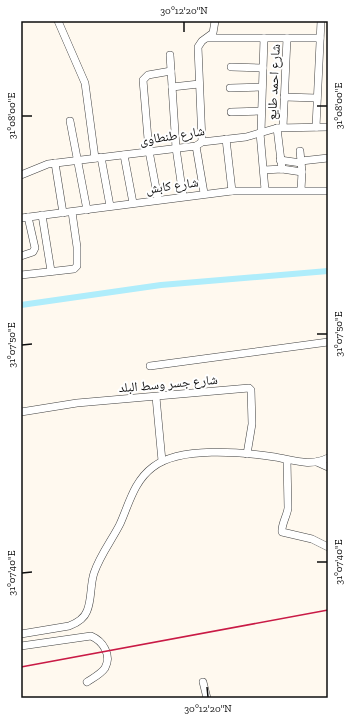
<svg xmlns="http://www.w3.org/2000/svg" width="349" height="719" font-family="'Zilla Slab','Noto Naskh Arabic',serif">
<style>
.lines{fill:none;stroke-linecap:round;stroke-linejoin:round}
.canal{stroke:#afedfb;stroke-width:6}
.minor-casing{stroke:#414141;stroke-width:8}
.minor{stroke:#fff;stroke-width:7}
.rail{stroke:#c91a45;stroke-width:1.5}
.ticks{fill:none;stroke:#0e0e0e;stroke-width:1.5}
.labels{text-anchor:middle;stroke-width:4;stroke-linejoin:round;paint-order:stroke}
.street-label{font-size:13px;fill:#0e0e0e;stroke:#fff}
.neatline{fill:none;stroke:#0e0e0e;stroke-width:1.5}
.ticks-label{font-size:10px;text-anchor:middle;fill:#0e0e0e}
</style>
<rect width="100%" height="100%" fill="#fff9ef"/>
<g class="lines">
<!-- canal -->
<polyline class="canal" points="21,305 161,285 328,271"/>
<defs>
<g id="minor">
<polyline points="58,21 85,83 95,158"/>
<polyline points="208,38 320,38"/>
<polyline points="170,55 176,148 183,196"/>
<polyline points="231,67 263,68"/>
<polyline points="172,87 199,84"/>
<polyline points="230,88 262,87"/>
<polyline points="284,97 317,98"/>
<polyline points="231,112 261,111"/>
<polyline points="70,121 87,210"/>
<polyline points="283,127 287,38"/>
<polyline points="316,127 321,21"/>
<polyline points="277,128 282,169"/>
<polyline points="261,132 264,38"/>
<polyline points="260,133 265,190"/>
<polyline points="226,139 232,191"/>
<polyline points="202,142 198,47 202,41 213,33 215,21"/>
<polyline points="196,146 204,193"/>
<polyline points="300,151 302,172 301,190"/>
<polyline points="124,155 133,203"/>
<polyline points="101,157 110,206"/>
<polyline points="280,160 301,163"/>
<polyline points="301,161 328,158"/>
<polyline points="55,163 63,213"/>
<polyline points="264,170 282,169 302,172"/>
<polyline points="21,175 48,164 196,146 202,142 246,137 277,128 328,127"/>
<polyline points="158,199 149,151 143,80 148,75 171,71"/>
<polyline points="42,215 51,271"/>
<polyline points="21,218 232,191 328,191"/>
<polyline points="21,256 33,252 35,248 28,217"/>
<polyline points="21,275 74,269 77,266 77,247 72,212"/>
<polyline points="150,366 328,342"/>
<polyline points="156,397 162,461"/>
<polyline points="21,412 77,403 249,388 251,390 252,424 247,454"/>
<path d="M287,460L288,508C287,516 281,525 282,532L312,539L328,547"/>
<polyline points="317,462 328,467"/>
<path d="M21,634L69,626C77,623 84,619 87,611C92,599 90,585 94,573C100,555 112,540 120,524C129,504 134,481 153,467C180,446 242,452 275,457C293,460 310,467 328,458"/>
<path d="M21,646L91,636C103,641 112,655 105,668C101,674 93,678 87,682"/>
<polyline points="203,682 207,698"/>
</g>
</defs>
<!-- minor casing -->
<use href="#minor" class="minor-casing"/>
<!-- minor -->
<use href="#minor" class="minor"/>
<!-- rail -->
<polyline class="rail" points="21,667 328,610"/>
</g>
<!-- ticks -->
<path class="ticks" d="M184,22V32M317,106H327M22,116H32M317,334H327M22,345L32,344M317,562H327M22,573L32,572M207,687L208,697"/>
<g class="labels">
<!-- street labels -->
<g class="street-label">
<text transform="translate(273 82) rotate(-87)" y="5">شارع احمد طايع</text>
<text transform="translate(172 135) rotate(-9)" y="5">شارع طنطاوى</text>
<text transform="translate(172 185) rotate(-8)" y="5">شارع كابش</text>
<text transform="translate(168 383) rotate(-5)" y="5">شارع جسر وسط البلد</text>
</g>
</g>
<!-- border -->
<rect width="349" height="719" fill="none" stroke="#ffffff" stroke-width="44"/>
<rect x="22" y="22" width="305" height="675" class="neatline"/>
<g class="ticks-label">
<text x="184" y="14">30°12'20"N</text>
<text transform="translate(338 106) rotate(-90)" y="4">31°08'00"E</text>
<text transform="translate(11 116) rotate(-90)" y="4">31°08'00"E</text>
<text transform="translate(338 334) rotate(-90)" y="4">31°07'50"E</text>
<text transform="translate(11 345) rotate(-90)" y="4">31°07'50"E</text>
<text transform="translate(338 562) rotate(-90)" y="4">31°07'40"E</text>
<text transform="translate(11 573) rotate(-90)" y="4">31°07'40"E</text>
<text x="208" y="712">30°12'20"N</text>
</g>
</svg>
